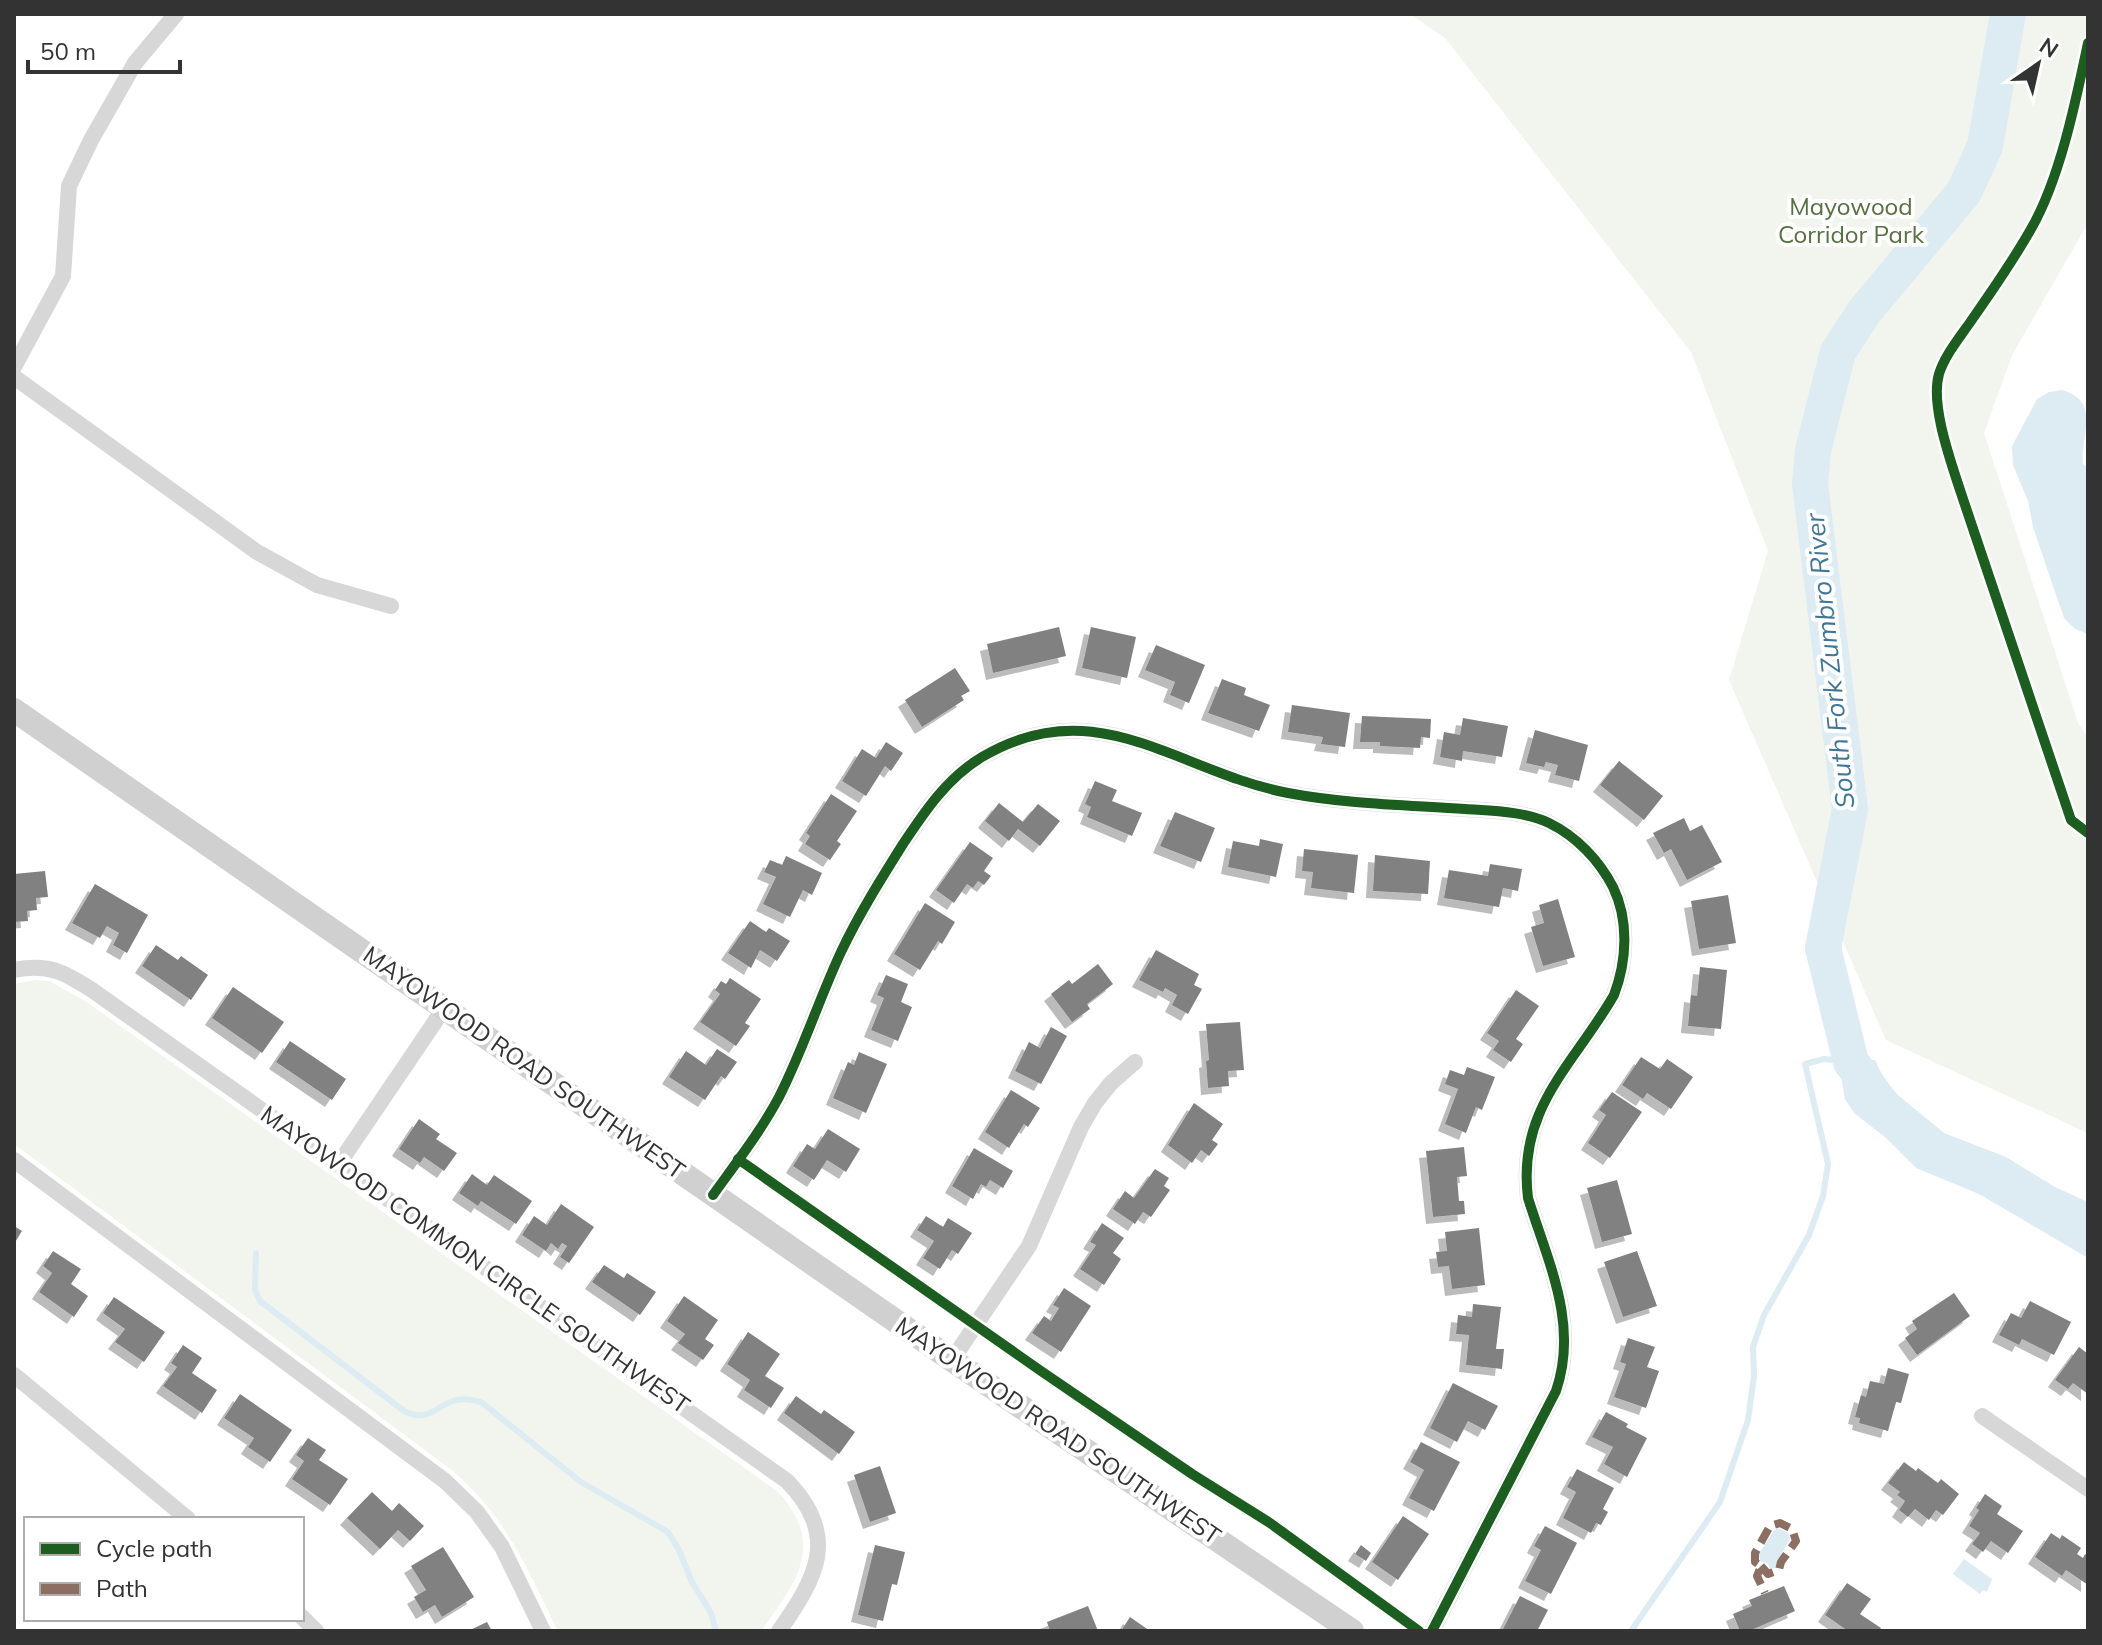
<svg xmlns="http://www.w3.org/2000/svg" width="2102" height="1645" font-family="Mulish,sans-serif">
<style>
.green{fill:#f1f5ed}
.water{fill:#ddebf3}
.lines{fill:none;stroke-linecap:round;stroke-linejoin:round}
.stream{stroke:#ddebf3;stroke-width:6}
.river{stroke:#ddebf3;stroke-width:36}
.building{fill:#818181;filter:url(#shadow)}
.street{stroke:#d7d7d7;stroke-width:16}
.secondary{stroke:#d0d0d0;stroke-width:24}
.quiet{stroke:#8d6e63;stroke-width:8;stroke-dasharray:16 8;stroke-linecap:butt}
.cycleway-casing{stroke:#fff;stroke-width:15}
.cycleway{stroke:#1b5e20;stroke-width:10}
.labels{text-anchor:middle;stroke-width:8;stroke-linejoin:round;paint-order:stroke}
.park-label{font-size:24px;fill:#56703f;stroke:#fff}
.street-label{font-size:24px;fill:#333;stroke:#fff}
.water-label{font-size:26px;font-style:italic;fill:#3f7597;stroke:#fff}
</style>
<defs>
<filter id="shadow"><feDropShadow dx="-7" dy="7" stdDeviation="0" flood-color="#0004"/></filter>
</defs>
<rect width="100%" height="100%" fill="#fff"/>
<!-- green -->
<g class="green">
<polygon points="1410,14 2088,14 2088,223 2012,355 1984,433 2078,723 2088,737 2088,1133 1886,1040 1729,680 1768,551 1691,352 1445,38"/>
<path d="M35,980L49,981L85,1001L777,1491C827,1544 796,1583 761,1631H558C526,1567 508,1519 453,1471L14,1144V984Z"/>
</g>
<!-- water -->
<g class="water">
<path d="M2062,390C2102,402 2080,434 2083,464L2088,468V634L2075,629L2064,618L2033,527L2028,501L2013,465L2012,446L2037,399L2049,392Z"/>
<polygon points="1843,1057 1875,1060 1884,1079 1898,1095 1944,1133 2006,1157 2055,1187 2088,1202 2088,1258 1979,1194 1916,1168 1885,1137 1854,1113 1845,1099 1841,1076"/>
<polygon points="1779,1528 1788,1533 1790,1539 1777,1562 1778,1567 1770,1569 1768,1564 1760,1561 1759,1554 1774,1530"/>
<polygon points="1964,1559 1992,1579 1987,1592 1983,1590 1980,1594 1953,1574"/>
</g>
<g class="lines">
<!-- stream -->
<g class="stream">
<path d="M256,1253L255,1290L260,1301L404,1411C439,1428 437,1389 481,1402L581,1482L668,1532L679,1550L692,1582L711,1613L716,1631"/>
<polyline points="1631,1631 1720,1502 1748,1420 1754,1376 1753,1347 1764,1315 1809,1235 1823,1196 1828,1164 1805,1064 1824,1059 1849,1062"/>
</g>
<!-- river -->
<polyline class="river" points="1877,1098 1851,1062 1823,948 1850,809 1810,484 1813,451 1838,352 1864,312 1964,192 1985,146 2008,14"/>
</g>
<!-- building -->
<g class="building">
<polygon points="1059,627 1066,656 993,673 987,644"/>
<polygon points="1091,627 1136,637 1127,678 1082,668"/>
<polygon points="1156,645 1205,665 1189,703 1170,695 1175,682 1145,670"/>
<polygon points="955,668 970,691 961,696 964,700 922,727 905,700"/>
<polygon points="1222,679 1246,688 1244,695 1270,705 1259,731 1208,713"/>
<polygon points="1292,705 1350,713 1345,747 1321,744 1323,737 1288,732"/>
<polygon points="1362,716 1431,719 1430,738 1421,737 1420,748 1380,746 1380,742 1360,742"/>
<polygon points="1463,718 1508,726 1502,757 1463,751 1462,761 1440,757 1444,732 1460,735"/>
<polygon points="1535,730 1588,745 1579,781 1555,775 1558,765 1546,762 1544,767 1526,763"/>
<polygon points="886,742 903,753 891,771 885,766 866,796 842,781 862,749 876,758"/>
<polygon points="1619,761 1663,796 1644,820 1600,785"/>
<polygon points="1095,781 1117,790 1112,801 1142,813 1132,836 1087,817 1091,807 1085,804"/>
<polygon points="831,794 857,811 837,841 841,844 830,860 805,844 810,836 806,833"/>
<polygon points="999,803 1023,822 1038,804 1060,821 1040,846 1018,829 1009,841 985,821"/>
<polygon points="1175,812 1215,828 1201,862 1160,846"/>
<polygon points="1684,818 1690,831 1702,825 1722,862 1687,880 1671,849 1664,853 1653,833"/>
<polygon points="1260,839 1283,844 1276,877 1228,867 1233,841 1259,846"/>
<polygon points="970,842 993,858 984,871 991,876 984,885 978,881 973,888 967,884 954,903 936,890"/>
<polygon points="1304,849 1358,855 1354,893 1311,888 1313,872 1302,871"/>
<polygon points="1375,855 1430,861 1428,894 1373,891"/>
<polygon points="786,856 822,873 812,895 803,890 790,917 763,904 776,877 764,872 770,860 782,865"/>
<polygon points="1490,864 1522,869 1518,891 1503,888 1499,907 1444,898 1449,870 1488,876"/>
<polygon points="45,871 48,897 36,898 37,910 27,911 28,921 14,922 14,874"/>
<polygon points="95,884 148,915 127,953 113,945 119,933 107,926 100,938 72,923"/>
<polygon points="1728,895 1736,943 1699,949 1691,901"/>
<polygon points="1558,899 1575,957 1543,966 1531,927 1544,923 1539,905"/>
<polygon points="925,903 955,922 942,944 938,941 920,970 894,954"/>
<polygon points="750,921 766,932 769,928 790,941 777,961 760,950 751,968 728,953"/>
<polygon points="156,945 178,960 181,956 208,975 191,1000 142,966"/>
<polygon points="1156,950 1199,974 1194,985 1202,989 1188,1014 1172,1005 1177,995 1165,988 1163,992 1139,980"/>
<polygon points="1098,964 1113,984 1087,1004 1090,1009 1072,1022 1051,994 1069,980 1072,984"/>
<polygon points="1700,967 1727,970 1721,1029 1688,1026 1691,995 1697,996"/>
<polygon points="886,975 908,984 901,1002 912,1007 898,1041 871,1030 884,998 877,995"/>
<polygon points="730,978 761,999 745,1023 750,1026 736,1046 700,1022 720,994 715,990 721,981 726,984"/>
<polygon points="233,987 284,1022 262,1053 212,1018"/>
<polygon points="1516,990 1539,1006 1516,1039 1523,1044 1511,1062 1493,1050 1499,1041 1487,1033"/>
<polygon points="1240,1022 1244,1070 1228,1071 1229,1086 1208,1088 1206,1061 1209,1060 1206,1024"/>
<polygon points="1051,1027 1067,1036 1041,1084 1015,1071 1029,1042 1040,1048"/>
<polygon points="290,1041 346,1079 332,1100 276,1062"/>
<polygon points="717,1049 737,1062 725,1079 721,1076 705,1100 669,1077 686,1051 706,1065"/>
<polygon points="859,1052 887,1064 866,1113 833,1098 848,1062 854,1065"/>
<polygon points="1641,1057 1660,1069 1667,1059 1693,1077 1671,1109 1647,1093 1643,1099 1622,1085"/>
<polygon points="1467,1067 1495,1077 1482,1110 1476,1107 1466,1133 1445,1124 1458,1089 1445,1084 1450,1070 1464,1075"/>
<polygon points="1011,1090 1040,1108 1028,1127 1024,1124 1009,1148 985,1132"/>
<polygon points="1612,1092 1642,1112 1610,1158 1588,1143 1606,1115 1599,1110"/>
<polygon points="1194,1103 1223,1124 1212,1140 1218,1144 1209,1156 1201,1150 1192,1163 1168,1145"/>
<polygon points="419,1119 440,1134 436,1139 457,1153 444,1171 424,1157 420,1163 399,1149"/>
<polygon points="828,1129 860,1149 846,1172 827,1160 814,1180 793,1166 807,1144 815,1149"/>
<polygon points="1464,1147 1467,1176 1457,1177 1459,1201 1464,1201 1465,1214 1433,1217 1426,1151"/>
<polygon points="974,1148 1013,1171 1003,1188 990,1180 986,1187 981,1184 973,1199 952,1186"/>
<polygon points="1155,1169 1169,1178 1164,1186 1170,1190 1151,1217 1143,1212 1135,1224 1113,1209 1125,1191 1134,1198"/>
<polygon points="472,1174 487,1185 494,1175 532,1201 516,1224 481,1201 478,1206 459,1193"/>
<polygon points="1617,1180 1632,1234 1602,1242 1587,1188"/>
<polygon points="561,1204 594,1227 569,1263 560,1257 567,1246 562,1243 558,1249 551,1243 546,1251 522,1235 534,1216 547,1225"/>
<polygon points="926,1216 943,1227 948,1218 972,1233 958,1254 952,1250 940,1269 923,1258 934,1241 917,1230"/>
<polygon points="1102,1223 1124,1238 1113,1253 1121,1259 1104,1285 1080,1269 1096,1245 1090,1242"/>
<polygon points="14,1226 22,1231 14,1244"/>
<polygon points="1479,1228 1485,1285 1452,1289 1449,1266 1438,1267 1436,1252 1447,1251 1445,1232"/>
<polygon points="53,1251 81,1269 71,1284 88,1296 74,1317 39,1292 52,1273 43,1266"/>
<polygon points="1637,1251 1657,1306 1623,1317 1604,1262"/>
<polygon points="604,1265 624,1278 627,1273 656,1292 640,1315 592,1282"/>
<polygon points="1064,1288 1091,1306 1061,1352 1032,1333 1044,1316 1051,1321 1059,1308 1053,1305"/>
<polygon points="1954,1293 1970,1316 1917,1355 1905,1338 1917,1329 1912,1321"/>
<polygon points="684,1296 718,1320 705,1339 714,1345 703,1360 678,1343 685,1334 667,1321"/>
<polygon points="114,1297 165,1332 144,1362 115,1342 125,1329 103,1313"/>
<polygon points="2030,1301 2071,1322 2054,1355 2022,1339 2019,1345 1999,1335 2011,1313 2021,1318"/>
<polygon points="1473,1304 1501,1307 1496,1349 1504,1349 1502,1369 1466,1365 1469,1335 1456,1334 1458,1315 1472,1317"/>
<polygon points="748,1332 780,1354 765,1376 784,1388 771,1408 744,1390 750,1380 727,1364"/>
<polygon points="1628,1338 1655,1347 1647,1367 1659,1371 1646,1408 1614,1397 1626,1364 1620,1362"/>
<polygon points="183,1345 202,1358 192,1373 217,1390 202,1413 163,1386 177,1367 171,1363"/>
<polygon points="2079,1347 2088,1354 2088,1394 2073,1383 2068,1389 2055,1380"/>
<polygon points="1888,1368 1909,1374 1901,1403 1896,1402 1888,1431 1859,1423 1860,1418 1855,1417 1861,1395 1866,1397 1870,1381 1884,1384"/>
<polygon points="1453,1383 1498,1406 1485,1430 1468,1421 1457,1442 1430,1428"/>
<polygon points="240,1394 292,1430 270,1462 248,1447 254,1438 224,1418"/>
<polygon points="796,1396 821,1414 824,1410 855,1432 839,1454 784,1413"/>
<polygon points="1606,1412 1628,1424 1626,1427 1647,1438 1627,1477 1604,1464 1613,1447 1592,1437"/>
<polygon points="308,1438 326,1450 319,1460 348,1479 330,1505 292,1479 304,1461 296,1455"/>
<polygon points="1421,1442 1460,1462 1434,1511 1409,1498 1424,1470 1410,1462"/>
<polygon points="1904,1462 1916,1471 1918,1468 1938,1483 1941,1479 1959,1494 1943,1515 1936,1510 1929,1520 1915,1509 1908,1517 1899,1510 1905,1501 1897,1495 1900,1492 1888,1483"/>
<polygon points="880,1466 896,1513 870,1522 854,1475"/>
<polygon points="1577,1469 1614,1488 1603,1509 1608,1512 1601,1525 1596,1523 1591,1533 1563,1518 1576,1492 1567,1487"/>
<polygon points="372,1492 392,1511 399,1503 424,1526 410,1541 398,1530 380,1549 347,1518"/>
<polygon points="1985,1494 2002,1506 1997,1514 2023,1531 2008,1553 1991,1541 1983,1552 1972,1544 1980,1533 1969,1526 1979,1510 1976,1508"/>
<polygon points="1403,1516 1429,1534 1398,1580 1372,1562"/>
<polygon points="1545,1526 1577,1543 1551,1594 1525,1581 1541,1550 1534,1546"/>
<polygon points="2051,1533 2060,1539 2062,1535 2081,1548 2077,1554 2083,1558 2085,1554 2088,1556 2088,1585 2066,1570 2062,1576 2035,1557"/>
<polygon points="875,1545 905,1552 897,1585 892,1584 883,1621 858,1615"/>
<polygon points="1361,1545 1371,1553 1366,1561 1355,1554"/>
<polygon points="443,1547 474,1597 442,1617 435,1605 423,1612 414,1597 426,1590 411,1566"/>
<polygon points="1847,1583 1871,1599 1860,1614 1881,1628 1879,1631 1848,1631 1825,1615"/>
<polygon points="1784,1586 1795,1611 1749,1631 1740,1631 1733,1614 1752,1606 1749,1600"/>
<polygon points="1520,1596 1548,1610 1537,1631 1502,1631"/>
<polygon points="1088,1606 1098,1631 1050,1631 1047,1622"/>
<polygon points="1130,1617 1150,1631 1121,1631"/>
<polygon points="487,1622 492,1631 468,1631"/>
</g>
<g class="lines">
<!-- street -->
<g class="street">
<polyline points="14,367 63,276 69,186 91,140 135,63 176,14"/>
<polyline points="14,377 257,552 317,585 391,606"/>
<path d="M14,970C48,963 64,972 92,990L787,1481C840,1536 817,1577 779,1631"/>
<polyline points="14,1160 445,1481 477,1512 502,1547 543,1631"/>
<polyline points="338,1165 445,1007"/>
<path d="M713,1195C736,1163 761,1131 779,1097C803,1050 819,999 841,952C859,914 881,879 903,844C925,811 947,778 982,757C1097,689 1178,772 1288,793C1346,804 1406,805 1465,809C1492,811 1523,811 1549,823C1576,836 1599,860 1613,887C1629,920 1627,961 1614,995C1573,1066 1517,1108 1528,1198C1548,1262 1579,1324 1556,1391L1432,1631"/>
<polyline points="952,1360 1029,1246 1081,1127 1095,1103 1111,1083 1135,1062"/>
<polyline points="14,1375 188,1519"/>
<polyline points="1982,1416 2088,1489"/>
<polyline points="302,1617 316,1631"/>
</g>
<!-- secondary -->
<polyline class="secondary" points="14,710 952,1360 1352,1631"/>
<!-- quiet -->
<polyline class="quiet" points="1761,1566 1768,1574 1779,1570 1781,1562 1796,1541 1792,1529 1780,1523 1770,1526 1755,1553 1755,1562 1761,1566 1757,1576 1765,1593"/>
<defs>
<g id="cycleway">
<path d="M2088,43C2076,100 2060,179 2031,229C2013,261 1992,291 1971,321C1960,337 1945,355 1939,374C1930,405 1951,462 1961,493L2071,820L2088,833"/>
<polyline points="738,1159 1041,1371 1192,1474 1270,1523 1419,1631"/>
<path d="M713,1195C736,1163 761,1131 779,1097C803,1050 819,999 841,952C859,914 881,879 903,844C925,811 947,778 982,757C1097,689 1178,772 1288,793C1346,804 1406,805 1465,809C1492,811 1523,811 1549,823C1576,836 1599,860 1613,887C1629,920 1627,961 1614,995C1573,1066 1517,1108 1528,1198C1548,1262 1579,1324 1556,1391L1432,1631"/>
</g>
</defs>
<!-- cycleway casing -->
<use href="#cycleway" class="cycleway-casing"/>
<!-- cycleway -->
<use href="#cycleway" class="cycleway"/>
</g>
<g class="labels">
<!-- park labels -->
<g class="park-label">
<text x="1851" y="215">Mayowood<tspan x="1851" dy="28">Corridor Park</tspan></text>
</g>
<!-- street labels -->
<g class="street-label">
<text transform="translate(524 1063) rotate(35)" y="8">MAYOWOOD ROAD SOUTHWEST</text>
<text transform="translate(475 1260) rotate(35)" y="8">MAYOWOOD COMMON CIRCLE SOUTHWEST</text>
<text transform="translate(1058 1431) rotate(34)" y="8">MAYOWOOD ROAD SOUTHWEST</text>
</g>
<!-- water labels -->
<g class="water-label">
<text transform="translate(1830 661) rotate(-96)" y="9">South Fork Zumbro River</text>
</g>
</g>
<!-- border -->
<rect width="2102" height="1645" fill="none" stroke="#333333" stroke-width="32"/>
<!-- legend -->
<rect x="24" y="1517" width="280" height="104" fill="#ffffff" stroke="#adadad" stroke-width="2"/>
<rect x="40" y="1543" width="40" height="12" fill="#1b5e20" stroke="#adadad" stroke-width="2"/>
<text x="96" y="1557" font-size="24" fill="#333333">Cycle path</text>
<rect x="40" y="1583" width="40" height="12" fill="#8d6e63" stroke="#adadad" stroke-width="2"/>
<text x="96" y="1597" font-size="24" fill="#333333">Path</text>
<!-- north arrow -->
<g transform="translate(2038 64) rotate(34)" stroke="#ffffff" stroke-width="6" paint-order="stroke">
<path d="M0-6L14 30L0 20L-14 30Z" fill="#333333"/>
<text y="-12" font-size="22" font-weight="bold" text-anchor="middle" fill="#333333">N</text>
</g>
<!-- scale -->
<path d="M28 60v12h152v-12" fill="none" stroke="#333333" stroke-width="4"/>
<text x="40" y="60" font-size="24" fill="#333333" stroke="#ffffff" stroke-width="6" paint-order="stroke">50 m</text>
</svg>
